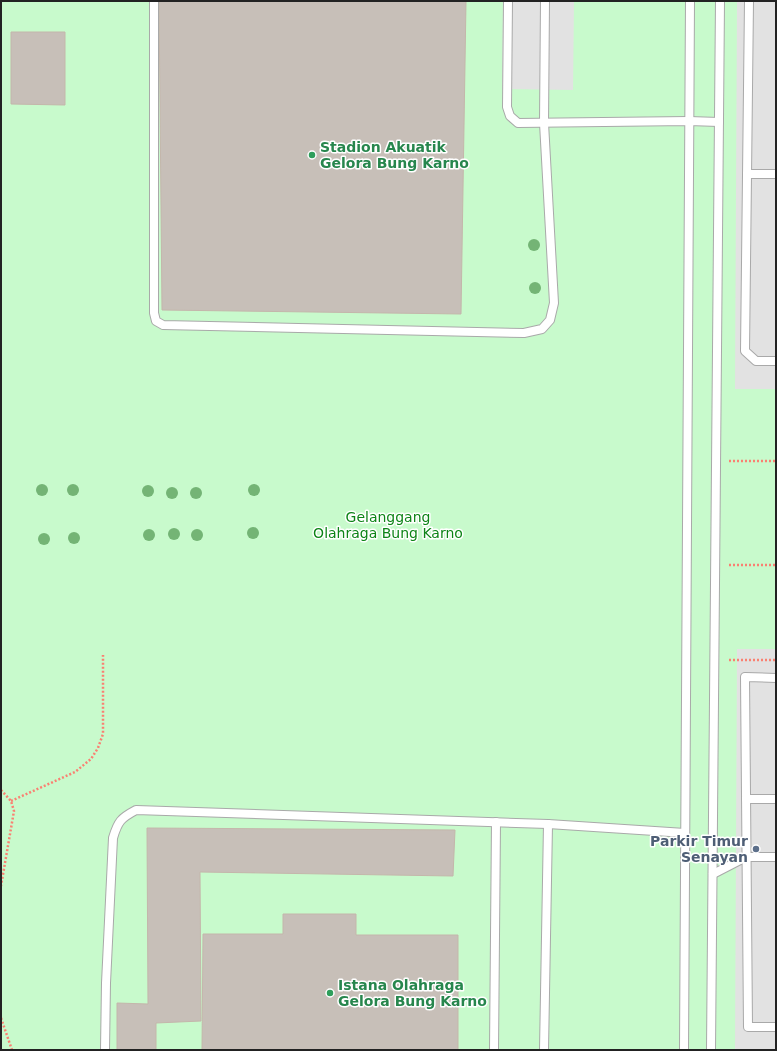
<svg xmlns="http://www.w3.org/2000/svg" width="777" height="1051" font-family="'DejaVu Sans',sans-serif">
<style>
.park{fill:#c8facc}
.parking{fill:#e2e2e2}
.building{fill:#c7bfb8;stroke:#c4b6ab}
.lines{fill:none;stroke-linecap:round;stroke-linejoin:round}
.service-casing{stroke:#a9a9a9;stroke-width:10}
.path{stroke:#fa8072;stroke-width:2.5;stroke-dasharray:2 2;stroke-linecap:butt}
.service{stroke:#fff;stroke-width:8}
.tree{fill:#74b475}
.leisure-dot{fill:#2e9e5b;stroke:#fff;stroke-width:1.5}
.service-dot{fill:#5c6f8a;stroke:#fff;stroke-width:1.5}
.labels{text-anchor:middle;stroke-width:3;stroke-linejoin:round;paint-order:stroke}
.leisure-label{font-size:14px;font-weight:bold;fill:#27864d;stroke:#fff;text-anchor:start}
.park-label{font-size:14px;fill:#0c8416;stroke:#fff}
.service-label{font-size:14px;font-weight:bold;fill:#4e5e75;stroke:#fff;text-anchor:end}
</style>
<rect width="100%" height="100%" fill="#f2efe9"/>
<!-- park -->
<rect class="park" x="1" y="1" width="775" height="1049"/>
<!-- parking -->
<g class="parking">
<polygon points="503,1 574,1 573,90 502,89"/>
<polygon points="737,1 776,1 776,389 735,389"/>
<polygon points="737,649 776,649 776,1050 735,1050"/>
</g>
<!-- building -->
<g class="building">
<polygon points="159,1 466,1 461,314 162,310"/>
<polygon points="11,32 65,32 65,105 11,104"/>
<polygon points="147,828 455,830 453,876 200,872 201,1021 156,1023 156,1050 117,1050 117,1003 148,1004"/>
<polygon points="283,914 356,914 356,935 458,935 458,1050 202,1050 203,934 283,934"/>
</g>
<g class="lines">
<defs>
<g id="service">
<polyline points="154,1 154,313 156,321 163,325 524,333 542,329 550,320 554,303 544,123 545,1"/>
<polyline points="508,1 507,107 510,116 518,123 689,121 719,122"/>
<polyline points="749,1 745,351 756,361 776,361"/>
<polyline points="747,174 776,174"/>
<polyline points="776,678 745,677 748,1027 776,1027"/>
<polyline points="746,799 776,799"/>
<polyline points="713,874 746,857 776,857"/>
<path d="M105,1050L106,983L113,838C118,821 121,818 136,810L548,824L685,833"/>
<polyline points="494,1050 496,822"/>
<polyline points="544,1050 548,824"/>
<polyline points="684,1050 690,1"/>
<polyline points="711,1050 720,1"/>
</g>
</defs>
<!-- service casing -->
<use href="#service" class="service-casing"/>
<!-- path -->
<g class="path">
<polyline points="729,461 776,461"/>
<polyline points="729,565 776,565"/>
<polyline points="729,660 776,660"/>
<polyline points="1,790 11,801 14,811 1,886"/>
<polyline points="11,801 75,772 91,759 98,748 103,734 103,655"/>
<polyline points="1,1018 12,1050"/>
</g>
<!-- service -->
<use href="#service" class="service"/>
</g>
<!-- trees -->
<g class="tree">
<circle cx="534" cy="245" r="6"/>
<circle cx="535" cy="288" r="6"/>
<circle cx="42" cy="490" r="6"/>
<circle cx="73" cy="490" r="6"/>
<circle cx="254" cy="490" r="6"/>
<circle cx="148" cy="491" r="6"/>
<circle cx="172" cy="493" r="6"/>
<circle cx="196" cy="493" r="6"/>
<circle cx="253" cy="533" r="6"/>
<circle cx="174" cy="534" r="6"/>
<circle cx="149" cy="535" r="6"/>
<circle cx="197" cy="535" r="6"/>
<circle cx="74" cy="538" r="6"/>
<circle cx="44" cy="539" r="6"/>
</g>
<!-- markers -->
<g class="leisure-dot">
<circle cx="312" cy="155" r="4"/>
<circle cx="330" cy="993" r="4"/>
</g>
<circle class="service-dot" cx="756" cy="849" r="4"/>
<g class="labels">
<!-- leisure labels -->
<g class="leisure-label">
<text x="320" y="152">Stadion Akuatik<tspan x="320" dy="16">Gelora Bung Karno</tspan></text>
<text x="338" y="990">Istana Olahraga<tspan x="338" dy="16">Gelora Bung Karno</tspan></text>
</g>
<!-- park labels -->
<g class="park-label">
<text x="388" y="522">Gelanggang<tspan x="388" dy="16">Olahraga Bung Karno</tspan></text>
</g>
<!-- service labels -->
<g class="service-label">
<text x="748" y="846">Parkir Timur<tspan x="748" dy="16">Senayan</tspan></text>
</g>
</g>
<!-- border -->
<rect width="777" height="1051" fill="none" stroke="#222222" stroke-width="4"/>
</svg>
